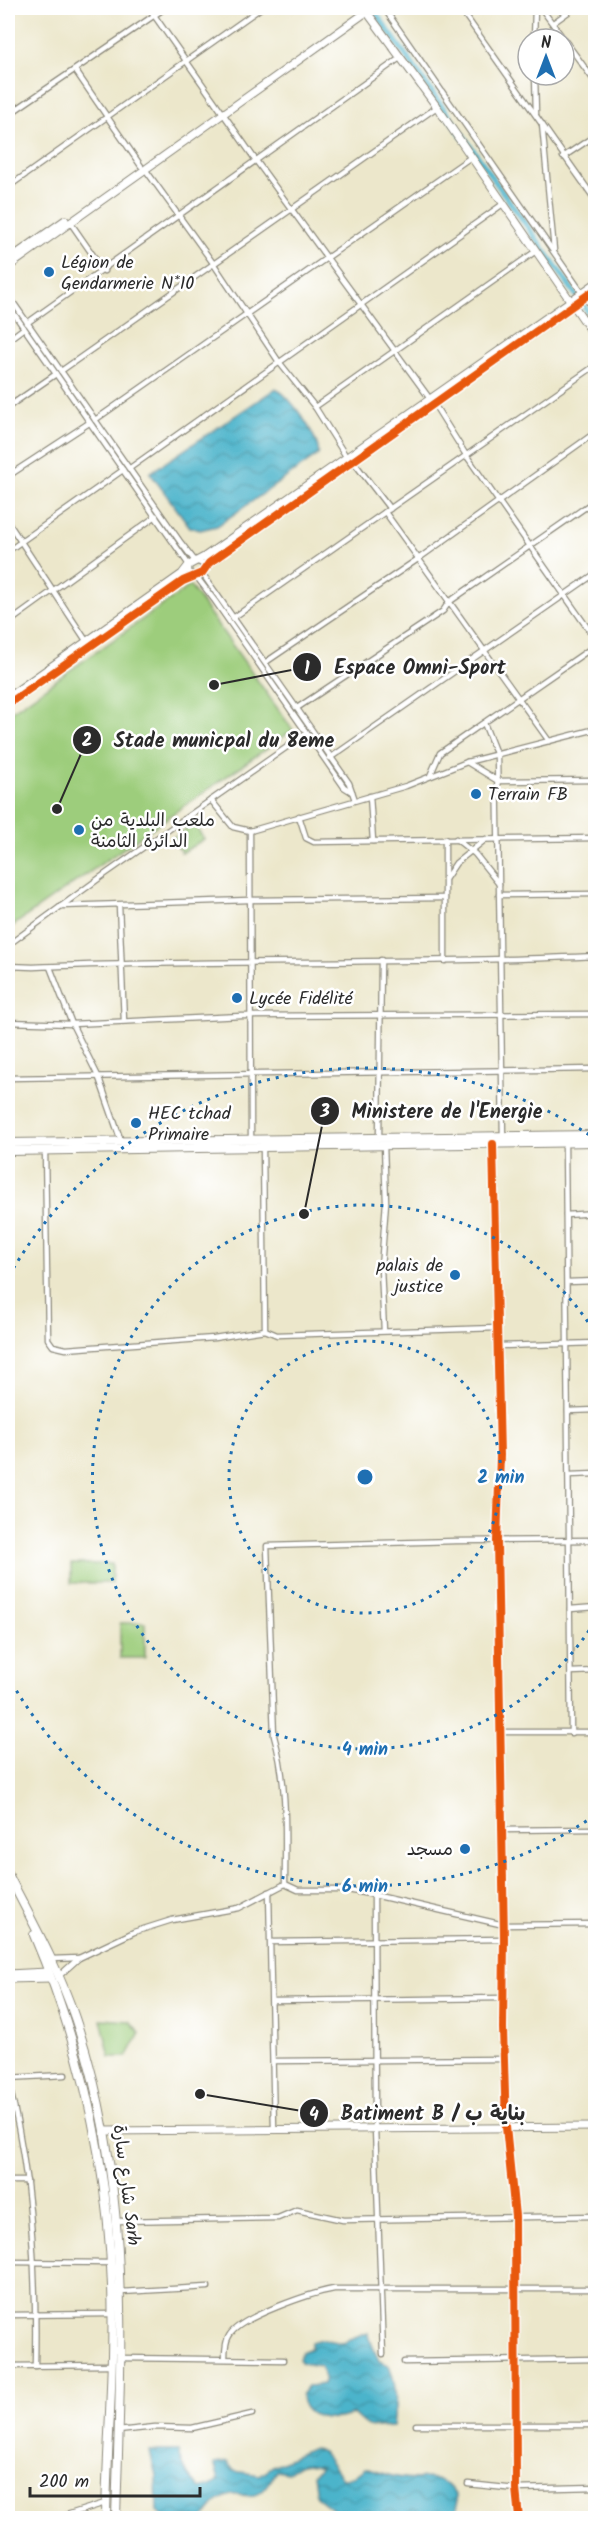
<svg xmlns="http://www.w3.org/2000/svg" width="603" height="2526" font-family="Kalam,'Playpen Sans Arabic',sans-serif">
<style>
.garden{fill:#9dcd7c;stroke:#647c54;stroke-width:1.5}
.water{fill:url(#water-waves);stroke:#3c707b;stroke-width:1.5}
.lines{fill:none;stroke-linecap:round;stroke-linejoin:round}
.canal{stroke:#4cb4cb;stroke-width:6}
.street-casing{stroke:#8c897b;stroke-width:7}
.secondary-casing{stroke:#8c897b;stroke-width:9}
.primary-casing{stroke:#8c897b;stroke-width:10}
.highway-casing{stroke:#8c897b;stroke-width:10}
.street{stroke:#fff;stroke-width:4.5}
.secondary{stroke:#fff;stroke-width:7}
.primary{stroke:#fff;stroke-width:8}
.highway{stroke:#fff;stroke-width:8}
.cycleway-casing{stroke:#fff;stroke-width:11}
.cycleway{stroke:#e8590c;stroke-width:8}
.ring{fill:none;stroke:#1f6fb2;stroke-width:3;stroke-dasharray:3 6}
.poi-dot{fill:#1f6fb2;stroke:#fff;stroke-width:2}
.labels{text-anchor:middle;stroke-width:5;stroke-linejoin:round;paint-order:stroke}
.poi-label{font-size:18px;fill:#2b2b2b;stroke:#fff;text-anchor:start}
.street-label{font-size:18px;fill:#2b2b2b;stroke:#fff}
.centre{fill:#1f6fb2;stroke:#fff;stroke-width:3}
.ring-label{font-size:18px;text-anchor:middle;font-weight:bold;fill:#1f6fb2;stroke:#fff;stroke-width:5;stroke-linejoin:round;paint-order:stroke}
.leader{fill:none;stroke:#2b2b2b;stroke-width:2}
.callout-dot{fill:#2b2b2b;stroke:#fff;stroke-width:2}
.mark-label{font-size:18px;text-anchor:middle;font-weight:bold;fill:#fff}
.callout-label{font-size:20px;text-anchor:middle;font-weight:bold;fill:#2b2b2b;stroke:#fff;stroke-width:5;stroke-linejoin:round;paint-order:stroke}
</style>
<defs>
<pattern id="water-waves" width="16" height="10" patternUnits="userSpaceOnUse" patternTransform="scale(1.5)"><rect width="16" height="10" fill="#4cb4cb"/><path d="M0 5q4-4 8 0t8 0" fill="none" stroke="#3f93a5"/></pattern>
</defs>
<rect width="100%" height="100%" fill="#fff"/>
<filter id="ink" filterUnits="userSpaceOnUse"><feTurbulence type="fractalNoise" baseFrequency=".0167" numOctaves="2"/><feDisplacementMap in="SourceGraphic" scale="12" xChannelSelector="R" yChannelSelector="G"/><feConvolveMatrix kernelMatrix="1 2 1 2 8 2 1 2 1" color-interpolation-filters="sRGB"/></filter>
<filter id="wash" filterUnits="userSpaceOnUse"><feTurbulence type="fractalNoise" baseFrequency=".008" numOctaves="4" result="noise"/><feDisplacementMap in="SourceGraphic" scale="24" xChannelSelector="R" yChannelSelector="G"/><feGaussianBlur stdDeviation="1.35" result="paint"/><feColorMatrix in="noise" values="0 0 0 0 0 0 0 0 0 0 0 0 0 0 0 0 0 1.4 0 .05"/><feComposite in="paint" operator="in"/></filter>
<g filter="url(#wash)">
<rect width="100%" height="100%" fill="#ece7cb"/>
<!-- garden -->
<g class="garden">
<polygon points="190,586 293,730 8,929 8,714"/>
<polygon points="194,824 204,839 182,853 172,839"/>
<rect x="71" y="1564" width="41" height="19"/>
<rect x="120" y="1623" width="25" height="35"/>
<polygon points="101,2019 130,2021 140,2033 127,2057 110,2057"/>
</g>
<!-- water -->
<g class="water">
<path d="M275,389C288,391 323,443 318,455L217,526L200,530L190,527L150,473Z"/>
<path d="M368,2333L379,2361L389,2365C398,2388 396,2403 393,2426C367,2427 371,2431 353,2414C336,2421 302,2422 301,2395L307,2387L323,2384L325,2378L320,2366L302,2363L299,2359L302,2352L311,2348V2342L321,2339L342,2343Z"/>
<path d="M313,2448L322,2452L342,2478L353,2477L365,2468C377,2472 390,2476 402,2478C425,2482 439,2469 456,2496L457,2518H344L316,2496L313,2474L321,2467C308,2462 297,2463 287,2473L276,2471C251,2516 245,2482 219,2501C213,2505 209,2513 203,2518H167L157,2511L156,2476L150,2451H179C182,2465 189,2481 202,2488L211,2486L219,2479L214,2464L227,2462L234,2471L260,2475L273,2466Z"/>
</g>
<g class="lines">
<!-- canal -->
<polyline class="canal" points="372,8 596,323"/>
</g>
</g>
<g filter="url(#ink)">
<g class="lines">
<defs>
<g id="street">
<polyline points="149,8 257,162 430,399"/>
<polyline points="384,8 596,313"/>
<polyline points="460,8 596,201"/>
<polyline points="541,8 596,83"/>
<polyline points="553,23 574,8"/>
<polyline points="534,39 535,8"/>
<polyline points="75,70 141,166"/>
<polyline points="535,75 536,114"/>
<polyline points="8,115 165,8"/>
<polyline points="542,124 554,250"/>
<polyline points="563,157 596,135"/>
<polyline points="145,169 213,263 279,362 315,407 347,458"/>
<polyline points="8,187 261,8"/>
<polyline points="70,222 104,271"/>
<polyline points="8,295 181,543 195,561 203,564 202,573 349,783 355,800"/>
<polyline points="8,305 189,565 189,572 196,576 215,601 326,761 344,787 352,792"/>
<polyline points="27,323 400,58"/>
<polyline points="8,340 24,328"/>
<polyline points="61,371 437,107"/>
<polyline points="434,404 466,455 596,640"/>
<polyline points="8,407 56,374"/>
<polyline points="315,407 536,251"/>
<polyline points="95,420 471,157"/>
<polyline points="353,461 390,509"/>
<polyline points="130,468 503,204"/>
<polyline points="8,476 89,423"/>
<polyline points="385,512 549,741"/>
<polyline points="8,522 87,642"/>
<polyline points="8,551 123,470"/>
<polyline points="233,618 596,365"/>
<polyline points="8,623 156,516"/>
<polyline points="266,662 418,559 596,432"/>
<polyline points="297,708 443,611 449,602 596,500"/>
<polyline points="484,723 497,756 503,1138"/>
<polyline points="330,758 596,573"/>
<polyline points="467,762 498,781 596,780"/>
<polyline points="430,776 440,753 596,645"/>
<polyline points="370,796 373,841"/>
<polyline points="211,800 233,827 250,831 406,786 467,762 596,729"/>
<polyline points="299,816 306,838 314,842 596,838"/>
<polyline points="250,831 251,1140"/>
<polyline points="445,839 445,961"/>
<polyline points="456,839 475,854 499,884"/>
<polyline points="446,878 456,863 486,839"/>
<polyline points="499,895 596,894"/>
<polyline points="119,905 124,1021"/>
<polyline points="61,906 249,900 445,898"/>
<polyline points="8,945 101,877 307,733"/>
<path d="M8,966L33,967C221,959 408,965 596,956"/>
<polyline points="50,967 72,1024 99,1078 121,1141"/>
<polyline points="8,1022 72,1024 242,1016 596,1014"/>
<polyline points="8,1078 596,1069"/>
<polyline points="379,1138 381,960"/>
<polyline points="565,1143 571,1733"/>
<polyline points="493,1144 500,1455 497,1541 504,1939 503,2028 506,2127 515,2216 516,2489 519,2518"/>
<polyline points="384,1145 386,1202 381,1268 384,1331"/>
<polyline points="263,1147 265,1330"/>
<polyline points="45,1150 48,1339 53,1346 66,1349 214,1338 265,1330 277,1335 497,1328"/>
<polyline points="566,1215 596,1213"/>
<polyline points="567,1282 596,1281"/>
<polyline points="497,1346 596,1343"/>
<polyline points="568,1411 596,1410"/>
<polyline points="569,1475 596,1474"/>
<polyline points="570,1609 596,1607"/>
<polyline points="571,1672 596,1671"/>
<polyline points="499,1732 596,1732"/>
<polyline points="501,1830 596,1829"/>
<path d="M285,1884C285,1834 288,1784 274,1736L267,1546L456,1541L596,1540"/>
<polyline points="269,1892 274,2129"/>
<polyline points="374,1895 375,2128 383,2354"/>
<polyline points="271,1942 504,1939"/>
<polyline points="52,1959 79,1958"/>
<polyline points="59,1976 79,1958 134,1932 172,1920 239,1908 285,1884 298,1890 348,1890 374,1895 504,1925 596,1924"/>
<polyline points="273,2001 503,1998"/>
<polyline points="274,2061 505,2059"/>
<polyline points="8,2078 65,2075"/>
<path d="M8,2081C32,2174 37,2271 35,2366"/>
<polyline points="8,2181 27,2181"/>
<polyline points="118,2221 278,2218 297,2210 343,2220 596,2216"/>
<polyline points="8,2262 111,2263"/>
<polyline points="121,2292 208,2287"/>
<polyline points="8,2315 112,2314"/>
<polyline points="121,2358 283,2360"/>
<path d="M225,2358C225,2351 225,2342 229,2336C239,2317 312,2293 334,2289H596"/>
<polyline points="404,2362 596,2359"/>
<polyline points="8,2366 111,2365"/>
<polyline points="416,2425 596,2425"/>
<polyline points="118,2431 155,2427 192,2428 252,2414"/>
<polyline points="468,2484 516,2489 596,2487"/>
<polyline points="57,2518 105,2503"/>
</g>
<g id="secondary">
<polyline points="364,8 437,107 596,338"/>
<polyline points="8,260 65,220"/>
<polyline points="8,267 372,8"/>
<polyline points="8,697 182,574 189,565 204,557 596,283"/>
<polyline points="8,704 183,581 202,573 209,563 596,289"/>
<polyline points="8,1974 47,1972"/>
<polyline points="8,1979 50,1978"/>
<polyline points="104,2131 596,2127"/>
</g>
<g id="primary">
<polyline points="8,1143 596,1135"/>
<polyline points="8,1151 596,1142"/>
</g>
<g id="highway">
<path d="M8,1874C32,1921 58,1967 75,2018C132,2185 121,2346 116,2518"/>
<path d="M34,1935C81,2046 108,2165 112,2286C115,2363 107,2441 106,2518"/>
</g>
</defs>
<!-- street casing -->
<use href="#street" class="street-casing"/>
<!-- secondary casing -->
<use href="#secondary" class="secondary-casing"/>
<!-- primary casing -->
<use href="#primary" class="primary-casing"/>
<!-- highway casing -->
<use href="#highway" class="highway-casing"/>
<!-- street -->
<use href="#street" class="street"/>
<!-- secondary -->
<use href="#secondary" class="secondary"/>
<!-- primary -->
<use href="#primary" class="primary"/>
<!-- highway -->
<use href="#highway" class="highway"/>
<defs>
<g id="cycleway">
<polyline points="8,704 183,581 202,573 209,563 596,289"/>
<polyline points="493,1144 500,1455 497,1541 504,1939 503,2028 506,2127 515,2216 516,2489 519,2518"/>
</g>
</defs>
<!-- cycleway casing -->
<use href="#cycleway" class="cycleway-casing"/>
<!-- cycleway -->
<use href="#cycleway" class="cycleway"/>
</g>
</g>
<!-- distance rings -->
<g class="ring">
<circle cx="365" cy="1477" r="136"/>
<path d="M594 1623A272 272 0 1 1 594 1331"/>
<path d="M594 1816A409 409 0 0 1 9 1678M9 1276A409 409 0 0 1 594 1138"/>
</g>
<!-- markers -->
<g class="poi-dot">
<circle cx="49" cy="272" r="6"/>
<circle cx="476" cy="794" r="6"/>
<circle cx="79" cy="830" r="6"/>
<circle cx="237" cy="998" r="6"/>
<circle cx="136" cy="1123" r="6"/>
<circle cx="455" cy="1275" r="6"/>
<circle cx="465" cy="1849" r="6"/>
</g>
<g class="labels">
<!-- poi labels -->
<g class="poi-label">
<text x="61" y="268">Légion de<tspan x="61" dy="21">Gendarmerie N*10</tspan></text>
<text x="488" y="800">Terrain FB</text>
<text x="91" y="826">ملعب البلدية من<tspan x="91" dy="21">الدائرة الثامنة</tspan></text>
<text x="249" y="1004">Lycée Fidélité</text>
<text x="148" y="1119">HEC tchad<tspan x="148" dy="21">Primaire</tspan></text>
<text x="443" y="1271" text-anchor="end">palais de<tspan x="443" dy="21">justice</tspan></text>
<text x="453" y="1855" text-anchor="end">مسجد</text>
</g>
<!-- street labels -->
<g class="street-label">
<text transform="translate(127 2185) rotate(83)" y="6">شارع سارة Sarh</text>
</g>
</g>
<circle cx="365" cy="1477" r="9" class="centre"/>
<g class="ring-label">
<text x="501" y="1483">2 min</text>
<text x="365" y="1755">4 min</text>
<text x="365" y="1892">6 min</text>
</g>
<!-- callouts -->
<path class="leader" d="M214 685L307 667M57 809L87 740M304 1214L325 1111M200 2094L314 2113"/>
<g class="callout-dot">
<circle cx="214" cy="685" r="6"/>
<circle cx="57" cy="809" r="6"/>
<circle cx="304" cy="1214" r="6"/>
<circle cx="200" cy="2094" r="6"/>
<circle cx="307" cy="667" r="15"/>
<circle cx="87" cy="740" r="15"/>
<circle cx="325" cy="1111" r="15"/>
<circle cx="314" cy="2113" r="15"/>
</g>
<g class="mark-label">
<text x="307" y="674">1</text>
<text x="87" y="746">2</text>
<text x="325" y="1117">3</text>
<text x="314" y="2120">4</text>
</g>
<g class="callout-label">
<text x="420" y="674">Espace Omni-Sport</text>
<text x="224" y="747">Stade municpal du 8eme</text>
<text x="447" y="1118">Ministere de l'Energie</text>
<text x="433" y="2120">Batiment B / بناية ب</text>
</g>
<!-- margin -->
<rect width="603" height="2526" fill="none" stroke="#fff" stroke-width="30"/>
<!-- north arrow -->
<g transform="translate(546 57)"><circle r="28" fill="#ffffff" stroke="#aaaaaa" stroke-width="1.5"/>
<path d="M0-4.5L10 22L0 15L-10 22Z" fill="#1f6fb2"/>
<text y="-9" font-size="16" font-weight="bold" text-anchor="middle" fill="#2b2b2b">N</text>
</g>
<!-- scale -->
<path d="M30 2487v9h170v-9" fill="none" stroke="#2b2b2b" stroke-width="3"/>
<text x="39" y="2487" font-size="18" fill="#2b2b2b" stroke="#ffffff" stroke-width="4.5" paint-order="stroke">200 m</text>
</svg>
